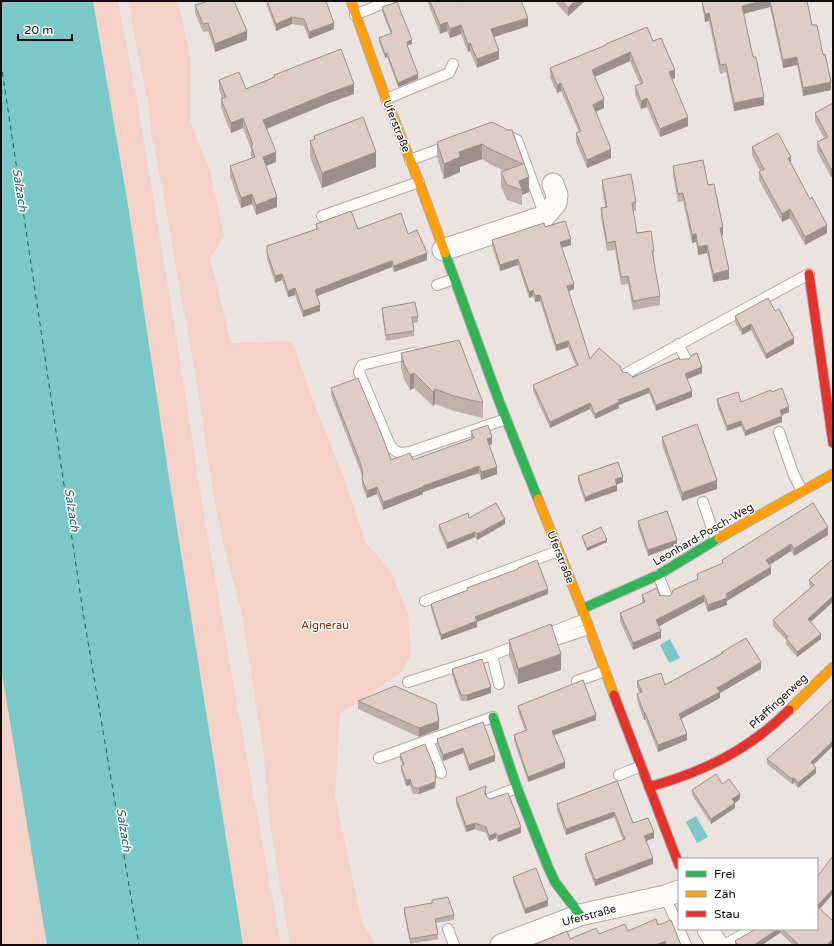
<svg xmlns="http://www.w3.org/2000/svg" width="834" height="946" font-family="'Varela Round',sans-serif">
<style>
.green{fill:#f4d2c7}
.water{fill:#7ac8c8}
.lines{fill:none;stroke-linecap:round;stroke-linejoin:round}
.ferry{stroke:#236162;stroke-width:1;stroke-dasharray:5 4;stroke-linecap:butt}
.lane-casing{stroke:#b0a9a7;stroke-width:12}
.street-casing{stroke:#b0a9a7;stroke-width:23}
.fast-casing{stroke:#b0a9a7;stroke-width:11}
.slow-casing{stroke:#b0a9a7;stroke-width:11}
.jam-casing{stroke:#b0a9a7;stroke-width:11}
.lane{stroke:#fcfbfa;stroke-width:10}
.street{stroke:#fcfbfa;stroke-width:21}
.fast{stroke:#30b455;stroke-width:9}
.slow{stroke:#ff9f0a;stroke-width:9}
.jam{stroke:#e5322d;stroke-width:9}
.wall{fill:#c0afaa}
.shaded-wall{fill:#9c8f8b}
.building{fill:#dfccc6;stroke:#9c8f8b}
.labels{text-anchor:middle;stroke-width:3;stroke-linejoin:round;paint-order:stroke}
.street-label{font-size:11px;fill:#110c0b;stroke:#fff}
.park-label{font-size:11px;fill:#822b0d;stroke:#fff}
.water-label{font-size:12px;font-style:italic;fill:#236162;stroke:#fff}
</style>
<rect width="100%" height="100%" fill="#ebe3e0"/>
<!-- green -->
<g class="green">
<polygon points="93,1 118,1 136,95 181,366 199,484 228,654 281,945 243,945 168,471 128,205"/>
<polygon points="128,1 178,1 191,59 190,121 210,171 224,236 210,258 231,343 292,341 313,401 345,481 366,543 390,570 408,613 411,655 400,674 340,714 335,795 362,923 376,945 290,945 278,875 270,824 263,748 241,610 224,547 213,492 194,366 180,291 165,203 151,132 149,106 140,65"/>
<polygon points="1,668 47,945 1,945"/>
</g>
<!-- water -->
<g class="water">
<polygon points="1,1 93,1 128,205 168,471 243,945 47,945 1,668"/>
<polygon points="670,639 680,658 669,663 660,645"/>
<polygon points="696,816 708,837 697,843 686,822"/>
</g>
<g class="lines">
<!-- ferry -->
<polyline class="ferry" points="1,63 83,612 139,945"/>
<defs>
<g id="lane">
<polyline points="355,15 389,1"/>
<polyline points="386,99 449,73 453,64"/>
<polyline points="503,134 517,140 545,216"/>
<polyline points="410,160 448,146"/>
<polyline points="322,216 419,182"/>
<polyline points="437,285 454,279"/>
<polyline points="678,344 686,359"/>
<path d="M413,353L366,364L362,365L360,369L359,372L389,443C394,453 400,454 410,452L506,419"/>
<polyline points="627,373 809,274"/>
<polyline points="779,432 793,473 802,491"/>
<polyline points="703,502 716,540"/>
<polyline points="658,575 667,597"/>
<polyline points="425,601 558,551"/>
<polyline points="542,636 585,619"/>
<polyline points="559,639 589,629"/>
<polyline points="492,655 499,684"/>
<polyline points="577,681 605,671"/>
<polyline points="408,682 492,655 521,644"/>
<polyline points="428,740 441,773"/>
<polyline points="379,758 493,717"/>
<polyline points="619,775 641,766"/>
<polyline points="491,798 517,788"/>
<polyline points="665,896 679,928"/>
<polyline points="448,929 454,945"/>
<polyline points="679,929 686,945"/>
<polyline points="724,945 753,929"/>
</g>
<g id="street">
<polyline points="443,250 545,216 556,203 557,195 553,184"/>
<polyline points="708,929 717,945"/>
<polyline points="501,945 580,915 665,896 679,891"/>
</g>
<g id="fast">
<polyline points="445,253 499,401 538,499"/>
<polyline points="582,609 658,575 719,538"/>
<polyline points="493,717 517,788 548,867 555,882 580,915"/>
</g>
<g id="slow">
<polyline points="351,1 386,99 419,182 445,253"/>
<polyline points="538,499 582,609 614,695"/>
<polyline points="719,538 833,474"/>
<polyline points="789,710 833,667"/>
</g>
<g id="jam">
<polyline points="809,274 833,443"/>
<polyline points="614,695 679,865"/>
<path d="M649,787C703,772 749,750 789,710"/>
</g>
</defs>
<!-- lane casing -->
<use href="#lane" class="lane-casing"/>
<!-- street casing -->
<use href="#street" class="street-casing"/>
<!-- fast casing -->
<use href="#fast" class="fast-casing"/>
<!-- slow casing -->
<use href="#slow" class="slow-casing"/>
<!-- jam casing -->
<use href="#jam" class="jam-casing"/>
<!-- lane -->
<use href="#lane" class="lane"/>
<!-- street -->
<use href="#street" class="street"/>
<!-- fast -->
<use href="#fast" class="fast"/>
<!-- slow -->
<use href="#slow" class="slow"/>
<!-- jam -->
<use href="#jam" class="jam"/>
</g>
<!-- wall -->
<g class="wall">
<polygon points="267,1 326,1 334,29 309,39 304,26 292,24 276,31 267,6"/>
<polygon points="428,1 459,1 460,2 528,26 494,37 499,59 477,68 470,51 468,52 461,34 450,38 447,31 440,34 428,3"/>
<polygon points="554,1 585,1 568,16"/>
<polygon points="702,1 807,1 812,25 823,55 831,90 803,96 797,65 783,68 770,7 744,14 753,57 764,105 734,111 726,72 720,74 709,21 705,22 702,6"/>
<polygon points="195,5 247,40 215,52 208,31 203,32 195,13"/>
<polygon points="382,7 412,44 408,45 408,47 418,79 398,87 387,57 385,58 379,42 379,38 391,34 382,12"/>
<polygon points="653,41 675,78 672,79 688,126 660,137 647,107 641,109 635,95 635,86 640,84 630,61 595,77 604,108 595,112 611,158 587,168 576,142 576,133 579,132 561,91 557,93 550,77 550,68 606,45 606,44"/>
<polygon points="274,75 354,94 329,103 267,129 276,162 266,166 277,207 256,215 252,204 241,208 230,176 230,166 252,158 251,156 251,149 243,128 231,133 221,108 221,99 222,98 219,89 219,80 246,89 274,77"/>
<polygon points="833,103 831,177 817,151 817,142 824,138 815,121 815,113"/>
<polygon points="508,130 529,177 529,192 522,195 522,205 507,200 501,187 501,172 504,171 490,164 482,159 460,167 460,172 444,179 437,157 437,142"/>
<polygon points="314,136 376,167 322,188 310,157 310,141 314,140"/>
<polygon points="752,147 791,163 827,233 805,245 790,218 782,222 759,180 759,172 760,171 752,155"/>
<polygon points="673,166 708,185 723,235 721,236 729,279 713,282 707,253 698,255 696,242 692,243 683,201 678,202 673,175"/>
<polygon points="602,180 636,202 636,211 633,211 637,233 654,251 654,259 653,259 660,296 660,305 633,310 628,284 621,285 615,250 607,251 601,217 601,208 605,207 602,188"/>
<polygon points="316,224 358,229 408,234 427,260 394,272 392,267 317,296 320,311 303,317 295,295 288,297 282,280 275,283 267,259 267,246 316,230"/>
<polygon points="545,227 571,245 562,248 574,289 568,291 590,359 621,370 623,372 633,377 680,360 702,373 687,379 692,397 656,411 649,393 619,405 619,408 595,419 590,409 550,428 533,391 533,385 576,366 568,347 556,351 540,301 535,302 533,296 529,298 518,265 500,271 492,246 492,240"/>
<polygon points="382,308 418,317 418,322 413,323 414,336 386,341 382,314"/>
<polygon points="775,311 794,344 766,359 751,330 742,335 735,322 735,316"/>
<polygon points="401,353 483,403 483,418 454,411 435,404 433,406 414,388 410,390 404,379 401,368"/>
<polygon points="331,388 391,460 413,460 471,439 471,431 492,444 489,445 497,474 481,480 479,473 423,492 423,494 383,510 377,494 367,498 362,486 362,477 360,470 331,395"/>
<polygon points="772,392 789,412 782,415 782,422 745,436 741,426 727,431 717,405 717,399 741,402"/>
<polygon points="662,437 717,489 682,501 662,445"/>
<polygon points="578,476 623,482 617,484 617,491 585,502 578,482"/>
<polygon points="469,518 505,524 477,540 475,537 447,549 439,530 439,525"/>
<polygon points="638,521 677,545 648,556 638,527"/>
<polygon points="828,535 794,556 791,551 770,565 771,574 727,601 727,605 708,612 704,602 659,626 661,638 633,650 620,621 620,613 642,604 642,595 666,596 670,596 697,580 697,574 722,564 722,560"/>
<polygon points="582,536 607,542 587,551 582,538"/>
<polygon points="833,559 833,602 811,622 821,639 797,657 786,644 786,640 773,626 773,620 811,587 809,585 809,580"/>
<polygon points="518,568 548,594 477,622 477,627 441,640 431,609 431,604 467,590 467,588 518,569"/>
<polygon points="509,640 561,670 518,684 509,655"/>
<polygon points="722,652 761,669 720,693 720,698 681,719 687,740 658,752 645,719 644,720 637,700 637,694 640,693 637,688 637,681 665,685 722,653"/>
<polygon points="452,669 491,693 467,701 461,701 452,675"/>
<polygon points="358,701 439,729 419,737 358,709"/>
<polygon points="518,706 596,720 554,735 565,768 528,782 514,741 514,735 525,731 518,711"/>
<polygon points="483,722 495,761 469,771 463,753 443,761 437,744 437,739"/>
<polygon points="400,754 436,780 435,788 419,794 413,794 410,785 406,786 401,771 401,766 402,765 400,759"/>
<polygon points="767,759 814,765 816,773 798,788 794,783 792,784 767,764"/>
<polygon points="617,781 633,823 654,838 646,841 653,864 595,886 585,860 585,854 623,840 614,817 566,835 557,810 557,804"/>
<polygon points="692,790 740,799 735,803 735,808 711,824 692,795"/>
<polygon points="486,793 485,795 487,797 521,833 498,842 496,838 489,841 486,833 475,829 466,832 456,804 456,798"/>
<polygon points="513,877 548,906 525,914 513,882"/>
<polygon points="432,903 454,915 454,920 436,923 438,934 438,939 410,944 404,913 404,908"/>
<polygon points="820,909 833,921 833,945 793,945 780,933 762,945 735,945 735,941 756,929 817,929"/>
</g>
<!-- shaded-wall -->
<g class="shaded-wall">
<polygon points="575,1 585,1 568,16 568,8"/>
<polygon points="762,1 770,1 770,7 742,14 742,6"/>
<polygon points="709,13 709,21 705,22 705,14"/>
<polygon points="292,17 292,24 276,31 276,24"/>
<polygon points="528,18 528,26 491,38 491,29"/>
<polygon points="447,22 447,31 440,34 440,25"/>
<polygon points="334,23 334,29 309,39 309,32"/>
<polygon points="461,25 461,34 450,38 450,29"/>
<polygon points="247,31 247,40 215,52 215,44"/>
<polygon points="412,40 412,44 408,45 408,49 407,42"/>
<polygon points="470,43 470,51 468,52 468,44"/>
<polygon points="499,51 499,59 477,68 477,59"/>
<polygon points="630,52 630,61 592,78 592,70"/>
<polygon points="387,53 387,57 385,58 385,54"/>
<polygon points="797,57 797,65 783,68 783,60"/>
<polygon points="675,70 675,78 669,81 669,72"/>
<polygon points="418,74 418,79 398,87 398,83"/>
<polygon points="831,82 831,90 803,96 803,88"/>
<polygon points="561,83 561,91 557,93 557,85"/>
<polygon points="354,84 354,94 329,103 263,130 263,120 329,93"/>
<polygon points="764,97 764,105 734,111 734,103"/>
<polygon points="647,98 647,107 641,109 641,101"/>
<polygon points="604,99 604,108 593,113 593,105"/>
<polygon points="688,117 688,126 660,137 660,129"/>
<polygon points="243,118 243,128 231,133 231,123"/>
<polygon points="482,144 482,159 460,167 460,172 444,179 444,164 459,152"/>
<polygon points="611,149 611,158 587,168 587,160"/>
<polygon points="276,152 276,162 263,167 263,157"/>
<polygon points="376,152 376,167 322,188 322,173"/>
<polygon points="791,157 791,165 788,158"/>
<polygon points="833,168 833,176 831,177 831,169"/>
<polygon points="529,177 529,192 522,195 522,190 519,181"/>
<polygon points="252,194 252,204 241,208 241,198"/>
<polygon points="277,197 277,207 256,215 256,205"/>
<polygon points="790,209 790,218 782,222 782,214"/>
<polygon points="827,225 827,233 805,245 805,237"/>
<polygon points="723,227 723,235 720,236 720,228"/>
<polygon points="692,234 696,234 696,242 692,243"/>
<polygon points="571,239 571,245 560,248 560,242"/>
<polygon points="707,245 707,253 698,255 698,247"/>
<polygon points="427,253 427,260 394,272 394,266"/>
<polygon points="518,259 518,265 500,271 500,265"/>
<polygon points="392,261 392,267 315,297 315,290"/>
<polygon points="729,270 729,279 713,282 713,274"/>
<polygon points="282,274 282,280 275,283 275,276"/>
<polygon points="574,284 574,289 567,292 567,286"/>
<polygon points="295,288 295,295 288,297 288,291"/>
<polygon points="533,290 533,296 529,298 529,292"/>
<polygon points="540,295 540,301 535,302 535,296"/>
<polygon points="320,305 320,311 303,317 303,311"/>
<polygon points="751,324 751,330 742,335 742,329"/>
<polygon points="794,338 794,344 766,359 766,354"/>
<polygon points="568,341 568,347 556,351 556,345"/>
<polygon points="702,367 702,373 685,380 685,374"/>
<polygon points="414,373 414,388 410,390 410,375"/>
<polygon points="649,388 649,393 619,405 619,408 595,419 595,414 618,400"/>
<polygon points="435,389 435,404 433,406 433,392"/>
<polygon points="692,391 692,397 656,411 656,405"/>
<polygon points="590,403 590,409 550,428 550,422"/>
<polygon points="789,407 789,412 780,416 780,410"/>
<polygon points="782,416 782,422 745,436 745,431"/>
<polygon points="741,421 741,426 727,431 727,426"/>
<polygon points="492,437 492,444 487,446 487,439"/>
<polygon points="479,466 479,473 423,492 423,494 383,510 383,502 423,486"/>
<polygon points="497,467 497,474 481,480 481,472"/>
<polygon points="623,477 623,482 615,485 615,479"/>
<polygon points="717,480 717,489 682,501 682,493"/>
<polygon points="617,485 617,491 585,502 585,497"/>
<polygon points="377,487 377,494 367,498 367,491"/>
<polygon points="505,519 505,524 477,540 477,534"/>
<polygon points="828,527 828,535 794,556 794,549"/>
<polygon points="475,532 475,537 447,549 447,543"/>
<polygon points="607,540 607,542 587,551 587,548"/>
<polygon points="677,540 677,545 648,556 648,550"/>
<polygon points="791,544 791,551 766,567 766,560"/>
<polygon points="771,567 771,574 727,601 727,605 708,612 708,605"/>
<polygon points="548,589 548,594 477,622 477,627 441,640 441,635 475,617"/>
<polygon points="704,595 704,602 656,628 656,620"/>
<polygon points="833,596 833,602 808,624 808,619"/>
<polygon points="661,631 661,638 633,650 633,643"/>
<polygon points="821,634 821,639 797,657 797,652"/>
<polygon points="561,654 561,670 518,684 518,669"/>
<polygon points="761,662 761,669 720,693 720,698 679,720 679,714 717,688"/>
<polygon points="491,687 491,693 467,701 467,695"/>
<polygon points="644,713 645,713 645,719 644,720"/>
<polygon points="596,715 596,720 552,736 552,731"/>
<polygon points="439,721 439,729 419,737 419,728"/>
<polygon points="687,734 687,740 658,752 658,745"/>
<polygon points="833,741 833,746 811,767 811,762"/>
<polygon points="463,748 463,753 443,761 443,755"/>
<polygon points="495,755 495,761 469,771 469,765"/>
<polygon points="565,762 565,768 528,782 528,777"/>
<polygon points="816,768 816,773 798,788 798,783"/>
<polygon points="436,775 435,788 419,794 419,788"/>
<polygon points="794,778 794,783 792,784 792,779"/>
<polygon points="410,779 410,785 406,786 406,780"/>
<polygon points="486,788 486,793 485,797 485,791"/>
<polygon points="740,794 740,799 735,803 735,808 711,824 711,819 732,799"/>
<polygon points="614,812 614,817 566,835 566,829"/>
<polygon points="475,823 475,829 466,832 466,826"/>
<polygon points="521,827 521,833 498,842 498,836"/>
<polygon points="654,832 654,838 644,842 644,836"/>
<polygon points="496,833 496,838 489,841 489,836"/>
<polygon points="653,858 653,864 595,886 595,880"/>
<polygon points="833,889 833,894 817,912 817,906"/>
<polygon points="548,900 548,906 525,914 525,909"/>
<polygon points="778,929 780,929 780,933 762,945 754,945"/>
<polygon points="833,939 833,945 827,945"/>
<polygon points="665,941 665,945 656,945"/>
</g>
<!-- building -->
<g class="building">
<polygon points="209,1 234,1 247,31 215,44 208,23 203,24 195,5"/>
<polygon points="267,1 326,1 334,23 309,32 304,19 292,17 276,24"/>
<polygon points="430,1 459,1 460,2 463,1 521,1 528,18 491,29 499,51 477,59 470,43 468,44 461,25 450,29 447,22 440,25"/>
<polygon points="562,1 575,1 568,8"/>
<polygon points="702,1 762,1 742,6 753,57 756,57 764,97 734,103 726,64 720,65 709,13 705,14"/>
<polygon points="770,1 807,1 812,25 817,25 823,55 825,54 831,82 803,88 797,57 783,60"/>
<polygon points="397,2 412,40 407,42 408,45 407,45 418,74 398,83 387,53 385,54 379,38 392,33 382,7"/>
<polygon points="647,27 653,41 661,38 675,70 669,72 688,117 660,129 647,98 641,101 635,86 643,83 630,52 592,70 604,99 593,105 611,149 587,160 576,133 581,131 561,83 557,85 550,68 606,45 606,44"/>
<polygon points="341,49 354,84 329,93 263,120 276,152 263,157 277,197 256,205 252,194 241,198 230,166 255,157 251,146 253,145 243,118 231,123 221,99 226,97 219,80 239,72 246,89 275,77 274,75"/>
<polygon points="833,103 833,168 831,169 817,142 828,137 815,113"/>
<polygon points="363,117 376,152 322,173 310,141 315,139 314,136"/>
<polygon points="492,122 508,130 512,130 529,177 519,181 522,190 507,185 501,172 523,164 490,149 482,144 459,152 460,157 444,164 437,142"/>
<polygon points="778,133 791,157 788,158 802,184 810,199 812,197 827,225 805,237 790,209 782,214 759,172 764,169 752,147"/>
<polygon points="703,160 708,185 714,184 723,227 720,228 729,270 713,274 707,245 698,247 696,234 692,234 683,193 678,194 673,166"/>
<polygon points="631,174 636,202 632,203 637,233 651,231 654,251 652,251 660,296 633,301 628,276 621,277 615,241 607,243 601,208 607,207 602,180"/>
<polygon points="351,211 358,229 401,213 408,234 417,230 427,253 394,266 392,261 391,261 315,290 320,305 303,311 295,288 288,291 282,274 275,276 267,252 267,246 317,229 316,224"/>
<polygon points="565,221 571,239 560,242 574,284 567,286 590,359 599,348 621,367 621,370 623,372 628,373 633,377 679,358 680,360 683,359 689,359 692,355 697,353 702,367 685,374 692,391 656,405 649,388 618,400 619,402 595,414 590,403 550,422 533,385 578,365 568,341 556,345 540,295 535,296 533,290 529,292 518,259 500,265 492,240 544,223 545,227"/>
<polygon points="768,298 775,311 779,309 794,338 766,354 751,324 742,329 735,316"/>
<polygon points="415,302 418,317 412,317 414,331 386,335 382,308"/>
<polygon points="459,340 483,403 454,396 435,389 433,392 414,373 410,375 404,364 401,353"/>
<polygon points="358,378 381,433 391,460 410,453 413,460 474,438 471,431 488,425 492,437 487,439 497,467 481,472 479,466 423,486 423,487 383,502 377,487 367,491 362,479 363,474 360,462 331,388"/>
<polygon points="782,388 789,407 780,410 782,416 745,431 741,421 727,426 717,399 738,392 741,402 771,390 772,392"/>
<polygon points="697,424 717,480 682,493 662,437"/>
<polygon points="618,462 623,477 615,479 617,485 585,497 578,476"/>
<polygon points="496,503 505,519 477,534 475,532 447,543 439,525 468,513 469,518"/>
<polygon points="813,503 828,527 794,549 791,544 766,560 771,567 726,594 727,598 708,605 704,595 656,620 661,631 633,643 620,613 645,602 642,595 657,588 660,596 663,595 666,596 670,596 672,593 673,590 698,579 697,574 723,563 722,560"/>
<polygon points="667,511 677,540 648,550 638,521"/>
<polygon points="601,527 607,540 587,548 582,536"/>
<polygon points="833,559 833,596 808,619 821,634 797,652 786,638 788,637 773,620 814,585 809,580"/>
<polygon points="537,560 548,589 475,617 477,621 441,635 431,604 468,590 467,588 518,569 518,568"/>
<polygon points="551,624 561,654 518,669 509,640"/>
<polygon points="746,638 761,662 717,688 720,692 679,714 687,734 658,745 645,713 644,713 637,694 642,692 637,681 661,673 665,685 723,653 722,652"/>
<polygon points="482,659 491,687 467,695 461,695 452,669"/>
<polygon points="583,680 596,715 552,731 565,762 528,777 514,735 527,730 518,706"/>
<polygon points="395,686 436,704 439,721 419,728 358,701"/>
<polygon points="833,699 833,741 811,762 816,768 798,783 794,778 792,779 767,759 800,730"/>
<polygon points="483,722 495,755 469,765 463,748 443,755 437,740 438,740 437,739"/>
<polygon points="425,744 435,769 436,775 435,782 419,788 413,788 410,779 406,780 401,766 404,764 400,754"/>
<polygon points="716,774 722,784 729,779 740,794 732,799 735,803 711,819 692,790"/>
<polygon points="617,781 633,823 648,818 654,832 644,836 653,858 595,880 585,854 625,839 614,812 566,829 557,804"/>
<polygon points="486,786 486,788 485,791 485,794 487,797 490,799 508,793 521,827 498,836 496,833 489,836 486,827 475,823 466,826 456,798"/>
<polygon points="833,856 833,889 817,906 833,921 833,939 827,945 799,945 782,929 817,929 817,877"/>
<polygon points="536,868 548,900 525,909 513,877"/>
<polygon points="448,897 454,915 435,919 438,934 410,939 404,908 432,903 432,900"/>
<polygon points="656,919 658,925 671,920 681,945 666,945 665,941 656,945 534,945 567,931 570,939 596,928 599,934 625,924 628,931"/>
<polygon points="756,929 778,929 754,945 738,945 735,941"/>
</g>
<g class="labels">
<!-- street labels -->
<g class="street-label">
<text transform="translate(397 126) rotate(68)" y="4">Uferstraße</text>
<text transform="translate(703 534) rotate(-30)" y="4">Leonhard-Posch-Weg</text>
<text transform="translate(561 557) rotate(68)" y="4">Uferstraße</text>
<text transform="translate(778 701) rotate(-43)" y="4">Pfaffingerweg</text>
<text transform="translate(589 915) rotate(-15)" y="4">Uferstraße</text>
</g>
<!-- park labels -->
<g class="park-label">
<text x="325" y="629">Aignerau</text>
</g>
<!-- water labels -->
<g class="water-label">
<text transform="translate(20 190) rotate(81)" y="4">Salzach</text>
<text transform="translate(72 510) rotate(81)" y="4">Salzach</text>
<text transform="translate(124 830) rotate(81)" y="4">Salzach</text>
</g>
</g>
<!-- border -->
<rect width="834" height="946" fill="none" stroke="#110c0b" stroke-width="4"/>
<!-- legend -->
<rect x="678" y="858" width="140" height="72" fill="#ffffff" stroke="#a09e9d"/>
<rect x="686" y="871" width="20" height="6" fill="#30b455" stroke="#a09e9d"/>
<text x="714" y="878" font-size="12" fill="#110c0b">Frei</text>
<rect x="686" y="891" width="20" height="6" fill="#ff9f0a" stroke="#a09e9d"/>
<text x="714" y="898" font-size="12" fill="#110c0b">Zäh</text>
<rect x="686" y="911" width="20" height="6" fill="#e5322d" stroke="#a09e9d"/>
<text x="714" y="918" font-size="12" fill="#110c0b">Stau</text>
<!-- scale -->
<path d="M18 34v6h54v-6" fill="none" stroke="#110c0b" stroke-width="2"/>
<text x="24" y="34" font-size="12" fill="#110c0b" stroke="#ffffff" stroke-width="3" paint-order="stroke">20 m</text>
</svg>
